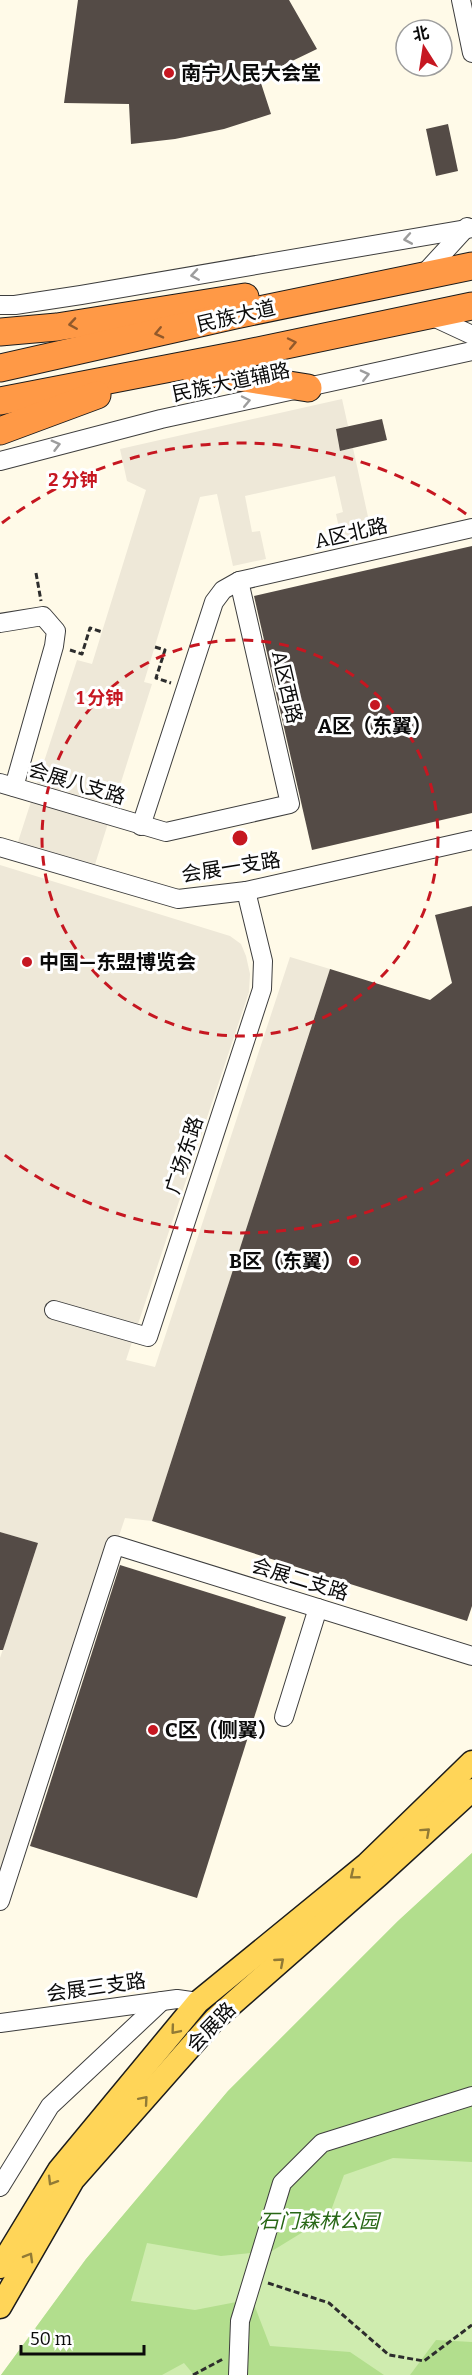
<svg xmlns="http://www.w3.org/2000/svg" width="472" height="2375" font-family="Bitter,'Noto Sans SC',serif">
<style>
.green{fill:#cfecaf}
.forest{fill:#b2de8d}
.plaza{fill:#eee8d8}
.building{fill:#544b46}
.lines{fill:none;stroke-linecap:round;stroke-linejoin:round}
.minor-casing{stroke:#3e3e3e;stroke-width:20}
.major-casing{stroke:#1c1c1c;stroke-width:25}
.highway-casing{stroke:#1c1c1c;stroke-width:29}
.path{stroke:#2d2d2d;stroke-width:3;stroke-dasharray:6 3;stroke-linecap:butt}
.minor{stroke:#fff;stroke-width:18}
.major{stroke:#ffd558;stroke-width:22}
.highway{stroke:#ff9946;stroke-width:27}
.oneway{stroke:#9d9d9d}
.oneway2{stroke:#91592b}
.oneway3{stroke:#917a35}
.ring{fill:none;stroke:#c61721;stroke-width:3;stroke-dasharray:10 8}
.poi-dot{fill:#c61721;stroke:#fff;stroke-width:2}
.labels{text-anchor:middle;stroke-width:6;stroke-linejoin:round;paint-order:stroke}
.poi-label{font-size:20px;font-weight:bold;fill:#0b0b0b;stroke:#fff;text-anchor:start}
.street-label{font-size:20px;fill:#0b0b0b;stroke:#fff}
.park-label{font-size:20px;font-style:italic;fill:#286716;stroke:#fff}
.centre{fill:#c61721;stroke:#fff;stroke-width:3}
.ring-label{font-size:18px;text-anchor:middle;font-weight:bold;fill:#c61721;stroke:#fff;stroke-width:6;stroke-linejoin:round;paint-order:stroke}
</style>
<rect width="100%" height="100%" fill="#fffae8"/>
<!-- green -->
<polygon class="green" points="472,1853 472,2375 1,2375 86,2259 228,2091 398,1921"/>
<!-- forest -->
<g class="forest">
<polygon points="472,1853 472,2162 393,2158 344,2175 329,2216 272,2251 221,2256 147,2243 131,2301 195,2310 252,2299 270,2346 350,2352 384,2375 194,2375 184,2363 162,2375 1,2375 86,2259 228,2091 398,1921"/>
<polygon points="436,2340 472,2342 472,2375 410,2375"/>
</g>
<!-- plaza -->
<g class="plaza">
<polygon points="342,399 348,426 336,429 338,440 341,451 353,448 372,535 342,542 336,514 343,512 335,476 245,496 252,532 260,531 266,559 233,566 217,494 200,497 144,682 152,684 92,874 15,851 77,660 92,664 146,490 127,481 120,449"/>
<polygon points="0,865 230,936 241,944 246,956 250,974 249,992 126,1360 155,1367 290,957 330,969 152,1521 125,1518 0,1891 0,1658 38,1543 0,1532"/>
</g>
<!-- building -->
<g class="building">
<polygon points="78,0 289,0 317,49 259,77 271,114 224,129 175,139 131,144 129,104 64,103"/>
<polygon points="448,124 458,171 436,176 426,129"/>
<polygon points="382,419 387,440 340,451 336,429"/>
<polygon points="472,546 472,813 312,850 254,596"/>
<polygon points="472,906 472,1606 467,1621 152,1521 330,969 430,1000 452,983 435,915"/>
<polygon points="0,1532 38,1543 3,1650 0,1650"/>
<polygon points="120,1565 286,1617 197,1898 30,1846"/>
</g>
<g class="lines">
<defs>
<g id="minor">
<polyline points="461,0 472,53"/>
<polyline points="422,276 467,227"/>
<polyline points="0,305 15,305 81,295 472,228"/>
<polyline points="429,315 472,335"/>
<polyline points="0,461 161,419 472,351"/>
<polyline points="0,623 43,616 56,631 54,646 14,787"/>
<polyline points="0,783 166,832 290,804 239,581"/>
<polyline points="141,826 214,602 223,590 239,581 472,528"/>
<polyline points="0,847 178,899 246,891 472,840"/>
<polyline points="54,1310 148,1337 262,989 263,961 246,891"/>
<polyline points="284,1717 318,1608"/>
<polyline points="0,1901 115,1545 472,1656"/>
<polyline points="0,2023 177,1999 198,2002"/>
<polyline points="0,2187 50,2106 162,2001"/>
<polyline points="238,2375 240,2321 282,2183 322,2143 472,2096"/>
</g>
<g id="major">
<polyline points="0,2267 59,2170 198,2002 367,1864 472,1762"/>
<polyline points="0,2307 73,2180 215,2019 379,1875 472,1790"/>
</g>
<g id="highway">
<polyline points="0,332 57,327 245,297"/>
<polyline points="0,368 235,315 472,266"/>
<polyline points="193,370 308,388"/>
<polyline points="0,401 243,354 472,306"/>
<polyline points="0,431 97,395"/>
</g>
</defs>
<!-- minor casing -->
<use href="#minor" class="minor-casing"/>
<!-- major casing -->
<use href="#major" class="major-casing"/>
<!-- highway casing -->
<use href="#highway" class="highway-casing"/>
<!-- path -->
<g class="path">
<polyline points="36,573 41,601"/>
<polyline points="155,647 165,650 156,678 171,683"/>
<polyline points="70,650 82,654 90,628 102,632"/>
<polyline points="268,2283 329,2303 389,2355 424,2361 472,2325"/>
<polyline points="193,2375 223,2359"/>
</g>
<!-- minor -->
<use href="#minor" class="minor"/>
<!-- major -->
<use href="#major" class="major"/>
<!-- highway -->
<use href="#highway" class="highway"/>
</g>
<!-- one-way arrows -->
<defs><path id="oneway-chevron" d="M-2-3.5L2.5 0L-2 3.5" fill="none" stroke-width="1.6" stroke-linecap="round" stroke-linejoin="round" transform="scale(1.5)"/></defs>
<g class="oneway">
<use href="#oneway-chevron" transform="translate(408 239) rotate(170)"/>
<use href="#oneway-chevron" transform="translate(195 275) rotate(171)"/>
<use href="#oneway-chevron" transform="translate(365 375) rotate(-13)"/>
<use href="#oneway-chevron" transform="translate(246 401) rotate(-12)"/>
<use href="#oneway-chevron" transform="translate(56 445) rotate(-15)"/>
</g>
<g class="oneway2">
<use href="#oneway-chevron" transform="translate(73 324) rotate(171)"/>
<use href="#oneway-chevron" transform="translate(159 333) rotate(167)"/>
<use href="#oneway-chevron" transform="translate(292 343) rotate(-12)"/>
</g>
<g class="oneway3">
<use href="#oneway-chevron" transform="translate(426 1832) rotate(-42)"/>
<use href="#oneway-chevron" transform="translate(354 1875) rotate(141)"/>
<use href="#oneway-chevron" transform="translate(280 1962) rotate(-41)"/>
<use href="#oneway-chevron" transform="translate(175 2030) rotate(130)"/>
<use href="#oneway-chevron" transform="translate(144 2100) rotate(-49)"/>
<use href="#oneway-chevron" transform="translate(52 2181) rotate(121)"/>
<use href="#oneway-chevron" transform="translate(29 2257) rotate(-60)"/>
</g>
<!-- distance rings -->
<g class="ring">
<circle cx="240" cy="838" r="198"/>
<path d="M469 1160A395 395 0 0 1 2 1153M2 523A395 395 0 0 1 469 516"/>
</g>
<!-- markers -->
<g class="poi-dot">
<circle cx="169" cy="73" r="6"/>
<circle cx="375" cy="705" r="6"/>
<circle cx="27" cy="962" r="6"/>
<circle cx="354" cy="1261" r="6"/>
<circle cx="153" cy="1730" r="6"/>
</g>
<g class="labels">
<!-- poi labels -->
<g class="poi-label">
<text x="181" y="80">南宁人民大会堂</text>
<text x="375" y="733" text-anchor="middle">A区（东翼）</text>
<text x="39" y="969">中国—东盟博览会</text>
<text x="342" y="1268" text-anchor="end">B区（东翼）</text>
<text x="165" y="1737">C区（侧翼）</text>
</g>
<!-- street labels -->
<g class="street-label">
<text transform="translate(236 316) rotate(-13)" y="7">民族大道</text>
<text transform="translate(231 382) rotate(-12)" y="7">民族大道辅路</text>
<text transform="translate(351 533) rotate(-13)" y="7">A区北路</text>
<text transform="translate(287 687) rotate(77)" y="7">A区西路</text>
<text transform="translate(77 783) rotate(17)" y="7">会展八支路</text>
<text transform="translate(231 867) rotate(-9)" y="7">会展一支路</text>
<text transform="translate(184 1155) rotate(-72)" y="7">广场东路</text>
<text transform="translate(300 1579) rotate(17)" y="7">会展二支路</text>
<text transform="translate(96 1987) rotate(-8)" y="7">会展三支路</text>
<text transform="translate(211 2027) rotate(-46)" y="7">会展路</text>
</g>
<!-- park labels -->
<g class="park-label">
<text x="319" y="2228">石门森林公园</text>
</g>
</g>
<circle cx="240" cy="838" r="9" class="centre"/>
<g class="ring-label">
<text x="73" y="486">2 分钟</text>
<text x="100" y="704">1 分钟</text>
</g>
<!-- north arrow -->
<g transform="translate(424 48) rotate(348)"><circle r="28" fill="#ffffff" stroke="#9d9d9d" stroke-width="1.5"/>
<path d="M0-4.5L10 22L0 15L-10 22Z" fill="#c61721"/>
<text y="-9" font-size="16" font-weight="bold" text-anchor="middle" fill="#0b0b0b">北</text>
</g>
<!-- scale -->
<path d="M21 2345v9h123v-9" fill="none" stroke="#0b0b0b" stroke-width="3"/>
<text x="30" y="2345" font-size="18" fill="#0b0b0b" stroke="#ffffff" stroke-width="4.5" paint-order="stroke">50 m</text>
</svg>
